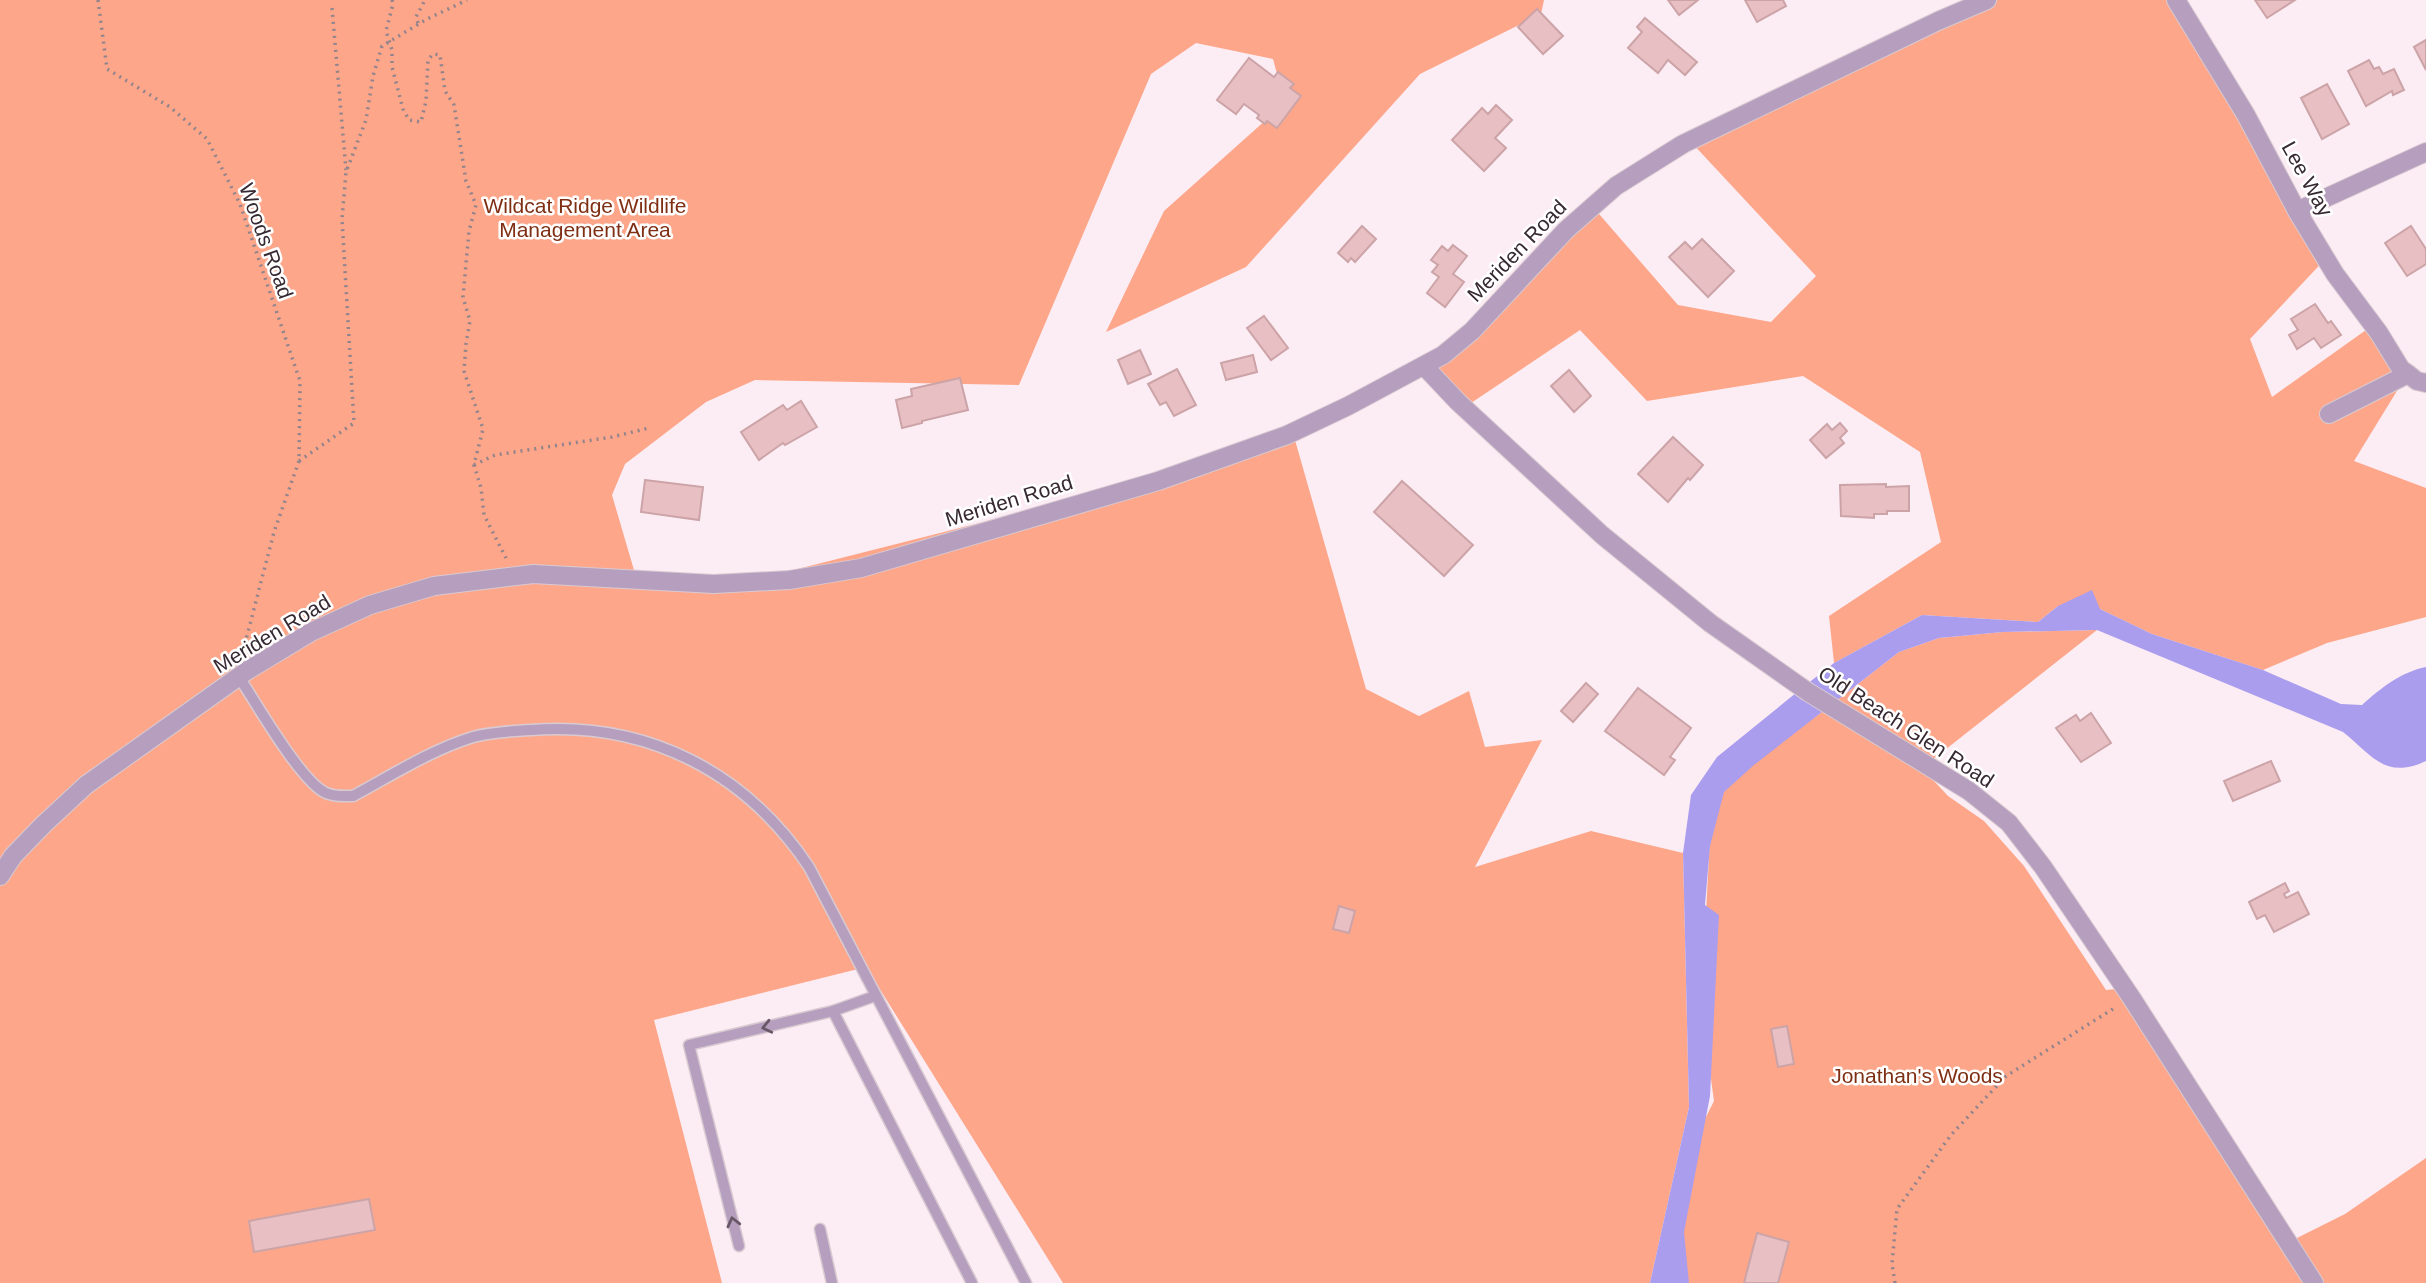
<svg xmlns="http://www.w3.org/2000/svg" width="2426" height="1283" font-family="Arial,sans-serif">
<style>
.green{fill:#fda689}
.water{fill:#aa9dee}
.building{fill:#e8bfc3;stroke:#cca3a7;stroke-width:2}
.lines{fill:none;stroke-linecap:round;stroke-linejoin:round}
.service-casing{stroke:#d9cad2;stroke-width:13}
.minor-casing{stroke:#d9cad2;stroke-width:20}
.path{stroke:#92848c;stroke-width:3.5;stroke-dasharray:2 5;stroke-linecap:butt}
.service{stroke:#b69ebe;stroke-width:10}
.minor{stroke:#b69ebe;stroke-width:18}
.oneway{stroke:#6a5869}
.labels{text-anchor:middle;stroke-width:5;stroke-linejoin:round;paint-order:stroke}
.street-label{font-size:21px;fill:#372931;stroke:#fff}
.park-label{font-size:21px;fill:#7f2f13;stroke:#fff}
</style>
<rect width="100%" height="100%" fill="#fcedf5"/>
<!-- green -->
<g class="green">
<polygon points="0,0 1544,0 1541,14 1420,74 1246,267 1106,332 1164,211 1285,103 1273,59 1196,43 1151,74 1019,385 755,380 706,402 625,464 612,495 636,577 766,577 1122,487 1293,433 1366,689 1419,716 1469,691 1485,747 1542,740 1475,867 1591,831 1683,853 1689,1107 1650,1283 1063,1283 866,967 654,1020 722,1283 0,1283"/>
<polygon points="1987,0 2185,0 2330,254 2250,339 2272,397 2373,325 2411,368 2354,461 2426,488 2426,617 2327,643 2263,670 2152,634 2100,609 2058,606 2038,622 1922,615 1834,663 1829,616 1941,542 1920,452 1803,376 1647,401 1580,330 1465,407 1431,365 1593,207 1678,305 1771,322 1816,276 1691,142"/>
<polygon points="2097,630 1922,768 1948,796 1984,821 2024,866 2106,990 2127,988 2291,1241 2345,1214 2426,1158 2426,1283 1676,1283 1690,1149 1714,1101 1701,1006 1711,819 1738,761 1818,715 1899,652 1939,638 2003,632"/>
</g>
<!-- water -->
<path class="water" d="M2092,590L2100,609L2152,634L2263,670L2341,704L2362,705C2381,688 2401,672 2426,667V761C2385,780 2373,756 2343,732L2097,630L2003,632L1939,638L1899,652L1754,765L1724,792L1710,846L1705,905L1719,915L1710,1096L1684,1232L1689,1283H1650L1689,1107L1683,853L1691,795L1717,757L1807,684L1834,663L1922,615L2038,622L2058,606Z"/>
<!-- building -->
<g class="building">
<polygon points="1668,0 1698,0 1679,15"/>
<polygon points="1745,0 1783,0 1786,6 1757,22"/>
<polygon points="2255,0 2295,0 2267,18"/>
<polygon points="1537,9 1563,36 1543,54 1518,27"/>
<polygon points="1645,18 1697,62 1685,75 1668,60 1658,73 1628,48 1642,32 1637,27"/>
<polygon points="2426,40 2426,70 2414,47"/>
<polygon points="1249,58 1274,77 1278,72 1294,84 1290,88 1301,96 1277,128 1267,121 1265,124 1257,118 1259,115 1244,104 1236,114 1217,100"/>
<polygon points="2369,60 2374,69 2379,67 2383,74 2394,69 2404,90 2393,95 2392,91 2366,106 2348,71"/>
<polygon points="2327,84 2349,124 2322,139 2301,98"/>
<polygon points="1496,105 1512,120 1495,138 1506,148 1484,171 1452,140 1482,108 1488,114"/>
<polygon points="1362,226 1376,239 1355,262 1351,258 1348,262 1338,253"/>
<polygon points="2411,226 2426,249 2426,264 2407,276 2385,243"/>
<polygon points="1702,239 1734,271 1708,297 1669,257 1685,242 1692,249"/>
<polygon points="1453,245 1467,256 1453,274 1464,282 1445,307 1427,293 1439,277 1432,272 1438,265 1431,260 1442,246 1448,251"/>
<polygon points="2315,304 2328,323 2331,321 2341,335 2321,348 2314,338 2297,349 2289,335 2298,330 2291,319"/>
<polygon points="1264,316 1288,348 1271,360 1247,328"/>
<polygon points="1140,350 1151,374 1128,384 1118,360"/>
<polygon points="1253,355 1257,372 1226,380 1221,363"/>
<polygon points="1177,369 1196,405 1174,416 1166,402 1160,405 1148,384"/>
<polygon points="1569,370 1591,396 1574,412 1551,386"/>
<polygon points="960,378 968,410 922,421 922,423 902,428 896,400 912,396 911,389"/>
<polygon points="801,401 817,427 785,445 783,443 759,460 741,432 783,405 787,410"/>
<polygon points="1840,423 1847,431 1840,438 1844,443 1826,458 1810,440 1827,424 1832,430"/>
<polygon points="1673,437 1703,465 1690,480 1688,478 1668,502 1638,474"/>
<polygon points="645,480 703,487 699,520 641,512"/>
<polygon points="1402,481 1473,545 1444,576 1374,512"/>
<polygon points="1886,484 1886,487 1909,486 1909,511 1887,511 1887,514 1874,514 1874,518 1841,516 1840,485"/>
<polygon points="1586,683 1598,694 1573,722 1561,711"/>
<polygon points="1638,688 1691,728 1670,757 1675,760 1664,775 1605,731"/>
<polygon points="2091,713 2111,743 2081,762 2056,728 2076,715 2080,721"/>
<polygon points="2271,761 2280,781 2233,801 2224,781"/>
<polygon points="2285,883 2289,891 2284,894 2286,898 2298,892 2309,914 2274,932 2265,915 2257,919 2249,902"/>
<polygon points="1339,906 1355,911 1349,933 1333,929"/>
<polygon points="1787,1026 1794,1064 1778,1067 1771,1029"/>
<polygon points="369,1199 375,1230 254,1252 249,1221"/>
<polygon points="1757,1233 1789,1242 1778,1283 1744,1283"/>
</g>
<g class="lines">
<defs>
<g id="service">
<path d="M239,677C256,703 301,782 326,793C335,797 344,796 353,796C392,775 431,750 473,737C491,732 512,731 531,730C646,721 745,771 809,867L1026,1283"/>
<polyline points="875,996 833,1011 972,1283"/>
<polyline points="820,1229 832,1283"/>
<polyline points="739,1246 689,1045 833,1011"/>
</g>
<g id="minor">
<polyline points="2176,0 2246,115 2297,211 2335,274 2379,333 2401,369 2408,374"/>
<polyline points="2297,211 2426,152"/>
<polyline points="1424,366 1458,402 1602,535 1710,623 1808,692 1969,791 2009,823 2043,867 2131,997 2314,1283"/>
<polyline points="2329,414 2408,374 2417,381 2426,383"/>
<polyline points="0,876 13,856 43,825 86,785 248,670 311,632 370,605 434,586 533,574 714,584 789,580 861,568 1158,481 1287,435 1348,406 1443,355 1472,331 1566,230 1616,186 1683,144 1938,21 1987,0"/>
</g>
</defs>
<!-- service casing -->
<use href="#service" class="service-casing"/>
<!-- minor casing -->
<use href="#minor" class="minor-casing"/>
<!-- path -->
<g class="path">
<polyline points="98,0 107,69 170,107 207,139 240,204 300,381 299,461 274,532 243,651"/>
<polyline points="392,0 393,4 386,31 392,50 392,67 403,109 409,120 421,122 426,101 428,60 433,54 440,55 445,91 454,105 466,181 476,205 469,231 463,297 470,321 466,344 464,371 483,429 474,465 481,488 484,515 506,558"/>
<polyline points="332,8 346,170"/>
<polyline points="418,23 416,17 425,0"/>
<polyline points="299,461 354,423 342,219 346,172 366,120 373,76 382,46 427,19 467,0"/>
<polyline points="474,465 495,455 612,437 649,428"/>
<polyline points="1895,1283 1892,1264 1897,1209 1951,1135 2006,1076 2116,1007"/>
</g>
<!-- service -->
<use href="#service" class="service"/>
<!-- minor -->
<use href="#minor" class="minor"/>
</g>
<!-- one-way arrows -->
<defs><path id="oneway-chevron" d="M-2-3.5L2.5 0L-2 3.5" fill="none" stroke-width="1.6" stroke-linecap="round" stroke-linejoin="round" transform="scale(1.75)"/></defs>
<g class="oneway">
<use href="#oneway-chevron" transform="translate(767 1027) rotate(167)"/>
<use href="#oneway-chevron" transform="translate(733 1222) rotate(-104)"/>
</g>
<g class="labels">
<!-- street labels -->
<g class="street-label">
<text transform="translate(2307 179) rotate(61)" y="7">Lee Way</text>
<text transform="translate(266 241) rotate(70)" y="7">Woods Road</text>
<text transform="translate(1517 251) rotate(-46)" y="7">Meriden Road</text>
<text transform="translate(1009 501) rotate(-17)" y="7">Meriden Road</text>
<text transform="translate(272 634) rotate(-31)" y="7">Meriden Road</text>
<text transform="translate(1906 727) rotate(33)" y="7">Old Beach Glen Road</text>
</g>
<!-- park labels -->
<g class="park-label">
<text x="585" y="213">Wildcat Ridge Wildlife<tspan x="585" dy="24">Management Area</tspan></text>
<text x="1917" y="1083">Jonathan's Woods</text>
</g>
</g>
</svg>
